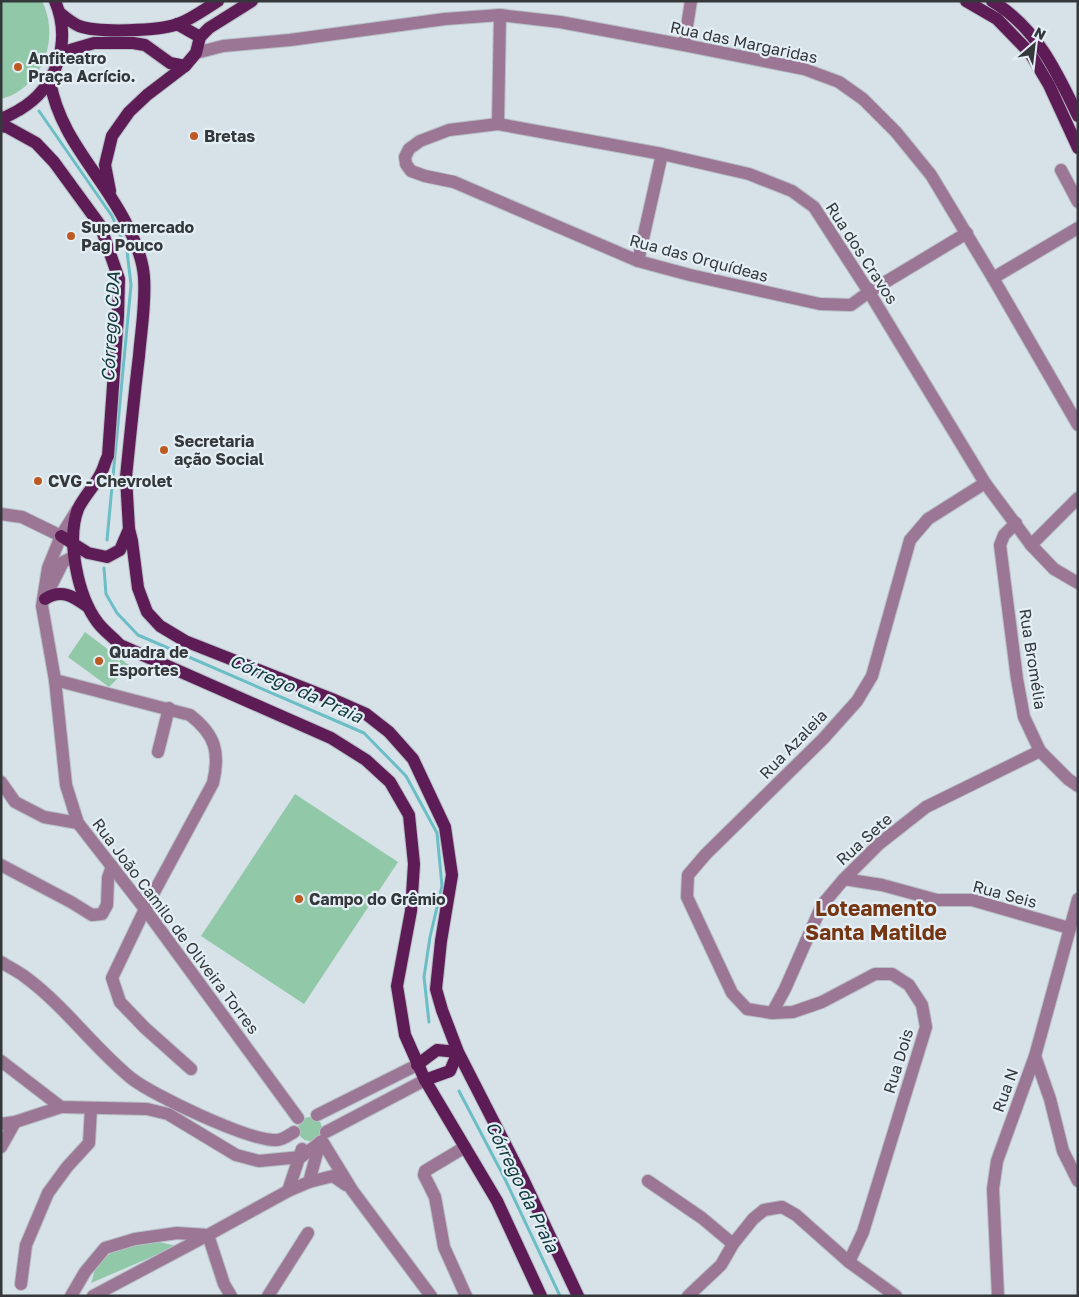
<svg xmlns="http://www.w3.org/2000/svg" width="1079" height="1297" font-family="'Golos Text',sans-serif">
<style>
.green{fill:#91c8a7}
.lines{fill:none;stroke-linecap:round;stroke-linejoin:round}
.stream{stroke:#6bbec5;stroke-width:3}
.minor-casing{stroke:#b6bfc5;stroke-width:14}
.major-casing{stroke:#b6bfc5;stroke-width:14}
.minor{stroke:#9c7695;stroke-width:12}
.major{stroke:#5e1c56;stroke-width:12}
.poi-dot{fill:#bd5a22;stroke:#e4eef5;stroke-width:2}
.labels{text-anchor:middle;stroke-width:4.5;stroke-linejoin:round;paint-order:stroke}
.street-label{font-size:16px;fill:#34383b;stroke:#e4eef5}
.poi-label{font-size:16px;font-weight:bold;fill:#34383b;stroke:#e4eef5;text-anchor:start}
.water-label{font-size:18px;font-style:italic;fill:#123a3d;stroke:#e4eef5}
.district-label{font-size:21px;font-weight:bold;fill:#743512;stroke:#e4eef5}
</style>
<rect width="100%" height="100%" fill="#d7e1e8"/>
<!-- green -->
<g class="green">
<path d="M1,1H42C58,33 47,75 16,93C11,96 6,97 1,99Z"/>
<polygon points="85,632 130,666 109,687 68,657"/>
<polygon points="295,794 398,862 304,1004 201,936"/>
<circle cx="310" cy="1129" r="12"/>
<path d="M150,1240L177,1246L91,1283C93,1278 94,1272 96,1267C105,1251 133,1244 150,1240Z"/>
</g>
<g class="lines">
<!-- stream -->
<g class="stream">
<polyline points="39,111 112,216 127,251 131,285 107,540"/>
<polyline points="104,568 106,594 117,613 138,635 364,733 406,776 437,833 442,886 430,937 424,977 429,1022"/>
<polyline points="459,1091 504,1177 560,1296"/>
</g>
<defs>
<g id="minor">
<polyline points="684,45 691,1"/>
<polyline points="196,53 223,46 290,40 445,19 500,15 560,22 684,45 804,69 839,82 863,99 896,132 931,175 993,278 1078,425"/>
<polyline points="498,124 500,15"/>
<polyline points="1061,170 1078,202"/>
<polyline points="967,233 869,292 851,305 820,304 690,275 638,261 454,182 425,176 411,171 406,164 405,157 409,149 420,141 449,130 498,124 662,154 749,174 792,191 814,207 869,292 985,483 1031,545 1054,569 1078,583"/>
<polyline points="638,261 662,154"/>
<polyline points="993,278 1078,228"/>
<polyline points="77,510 61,536 48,568 42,606 55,680 66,785 78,823 145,909 298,1118"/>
<polyline points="1,514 22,517 61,536"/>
<polyline points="1016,523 1004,535 1000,545 1017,679 1024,717 1040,751 1068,779 1078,786"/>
<polyline points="1031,545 1078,498"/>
<polyline points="48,592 63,562 75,556"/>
<path d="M55,680L190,715C216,735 220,753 213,783L145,909L112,978L120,1002L145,1028L191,1069"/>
<polyline points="158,752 169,708"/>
<polyline points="1,782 15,802 44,817 78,823"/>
<polyline points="1,865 71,902 92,915 102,914 107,905 108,878 112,866"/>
<polyline points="844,879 882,885 937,900 972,900 1069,928"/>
<path d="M1,962C9,967 17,971 24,976C64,1005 93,1047 131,1078C152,1095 251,1142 277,1140C283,1140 289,1135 294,1132"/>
<polyline points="772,1013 785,989 822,905 844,879 879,844 926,807 1040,751"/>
<polyline points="1035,1056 1050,1099 1063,1151 1078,1181"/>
<polyline points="1,1061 61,1107 147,1109 168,1114 236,1155 259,1161 301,1157 318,1144"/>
<polyline points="317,1115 417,1065"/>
<polyline points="1,1124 15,1122 61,1107"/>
<polyline points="326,1132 425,1080"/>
<polyline points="322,1141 352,1190 431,1296"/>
<polyline points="1,1147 15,1122"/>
<polyline points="465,1147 425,1171 424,1175 435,1197 444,1247 466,1296"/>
<polyline points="648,1181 702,1218 733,1244"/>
<polyline points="309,1182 333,1176 346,1185"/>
<polyline points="288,1191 302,1149"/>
<polyline points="849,1262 863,1232 926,1027 922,1005 909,985 892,974 875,974 822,1002 793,1012 772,1013 747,1009 732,993 687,897 688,875 706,854 823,739 857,701 872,676 910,540 928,519 985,483"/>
<polyline points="21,1284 26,1245 48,1193 67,1167 89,1143 91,1108"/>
<polyline points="71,1296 85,1272 105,1248 135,1239 177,1233 208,1235 224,1284 231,1296"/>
<polyline points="93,1296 208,1235 288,1191 309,1182 320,1142"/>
<polyline points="268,1296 308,1233"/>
<polyline points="688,1296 721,1265 733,1244 753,1219 764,1210 782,1207 796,1215 849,1262 896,1296"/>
<polyline points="998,1296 993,1189 997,1161 1035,1056 1078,899"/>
</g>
<g id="major">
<polyline points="966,1 997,19 1030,53 1049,85 1078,148"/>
<path d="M992,1C1036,27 1057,72 1078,116"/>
<path d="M60,13C66,18 72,23 79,26C98,33 159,31 178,24C192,19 205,9 218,1"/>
<polyline points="177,24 200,37"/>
<polyline points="60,53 94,43 133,43 145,45 170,63 185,66"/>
<path d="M50,81C60,140 103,175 128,227C135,241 143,261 144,277C146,303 141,331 139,356C134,397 130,437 126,477L129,529L132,541L138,588L147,612L160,626L185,641L332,699L366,714L389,732L413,759L445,827L452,875L441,941L436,989L442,1010L458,1052L524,1181L578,1296"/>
<path d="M1,118C8,117 13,113 19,110C57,88 72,41 55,1"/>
<path d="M1,126L7,127L36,143L54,162L100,225L119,279L118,316L108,456C105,461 104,468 101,473C95,486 84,496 78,509C66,540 78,597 98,623C104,631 113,637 120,645L331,738L366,760L390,782L409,815L414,864L411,911L397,986L405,1035L425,1080L497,1201L541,1296"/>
<polyline points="110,191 105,165 112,136 129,112 147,95 185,66 196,53 200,37 209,28 252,1"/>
<polyline points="61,536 88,553 107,557 120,550 129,529"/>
<path d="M45,599C62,588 74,597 88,607"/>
<polyline points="417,1065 437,1050 458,1052 450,1071 425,1080"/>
</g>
</defs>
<!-- minor casing -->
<use href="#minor" class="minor-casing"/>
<!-- major casing -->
<use href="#major" class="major-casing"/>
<!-- minor -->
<use href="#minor" class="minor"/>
<!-- major -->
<use href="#major" class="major"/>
</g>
<!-- markers -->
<g class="poi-dot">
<circle cx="18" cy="67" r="5"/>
<circle cx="194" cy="136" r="5"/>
<circle cx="71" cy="236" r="5"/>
<circle cx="164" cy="450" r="5"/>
<circle cx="38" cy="481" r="5"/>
<circle cx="99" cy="661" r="5"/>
<circle cx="299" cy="899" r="5"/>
</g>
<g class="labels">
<!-- street labels -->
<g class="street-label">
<text transform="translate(744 42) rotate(12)" y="6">Rua das Margaridas</text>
<text transform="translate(862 253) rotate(57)" y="6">Rua dos Cravos</text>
<text transform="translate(699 258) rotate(15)" y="6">Rua das Orquídeas</text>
<text transform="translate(1033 659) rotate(81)" y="6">Rua Bromélia</text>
<text transform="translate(793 744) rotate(-46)" y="6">Rua Azaleia</text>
<text transform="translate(864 839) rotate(-42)" y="6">Rua Sete</text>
<text transform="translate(1005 894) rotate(15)" y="6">Rua Seis</text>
<text transform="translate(176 926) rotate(53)" y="6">Rua João Camilo de Oliveira Torres</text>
<text transform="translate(898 1061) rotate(-73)" y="6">Rua Dois</text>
<text transform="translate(1005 1090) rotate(-70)" y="6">Rua N</text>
</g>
<!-- poi labels -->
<g class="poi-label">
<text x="28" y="64">Anfiteatro<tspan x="28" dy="18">Praça Acrício.</tspan></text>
<text x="204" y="142">Bretas</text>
<text x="81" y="233">Supermercado<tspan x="81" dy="18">Pag Pouco</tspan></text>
<text x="174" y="447">Secretaria<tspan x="174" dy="18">ação Social</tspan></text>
<text x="48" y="487">CVG - Chevrolet</text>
<text x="109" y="658">Quadra de<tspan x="109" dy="18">Esportes</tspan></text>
<text x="309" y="905">Campo do Grêmio</text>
</g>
<!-- water labels -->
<g class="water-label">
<text transform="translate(111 327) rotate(-87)" y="6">Córrego CDA</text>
<text transform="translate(296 689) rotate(24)" y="6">Córrego da Praia</text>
<text transform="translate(522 1187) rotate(64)" y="6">Córrego da Praia</text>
</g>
<!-- district labels -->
<g class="district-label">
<text x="876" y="916">Loteamento<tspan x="876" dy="24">Santa Matilde</tspan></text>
</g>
</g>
<!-- border -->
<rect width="1079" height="1297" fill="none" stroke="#34383b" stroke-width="5"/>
<!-- north arrow -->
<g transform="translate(1034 45) rotate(28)" stroke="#e4eef5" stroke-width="4" paint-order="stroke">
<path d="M0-4L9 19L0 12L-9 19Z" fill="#34383b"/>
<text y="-8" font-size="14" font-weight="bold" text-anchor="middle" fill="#34383b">N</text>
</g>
</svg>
